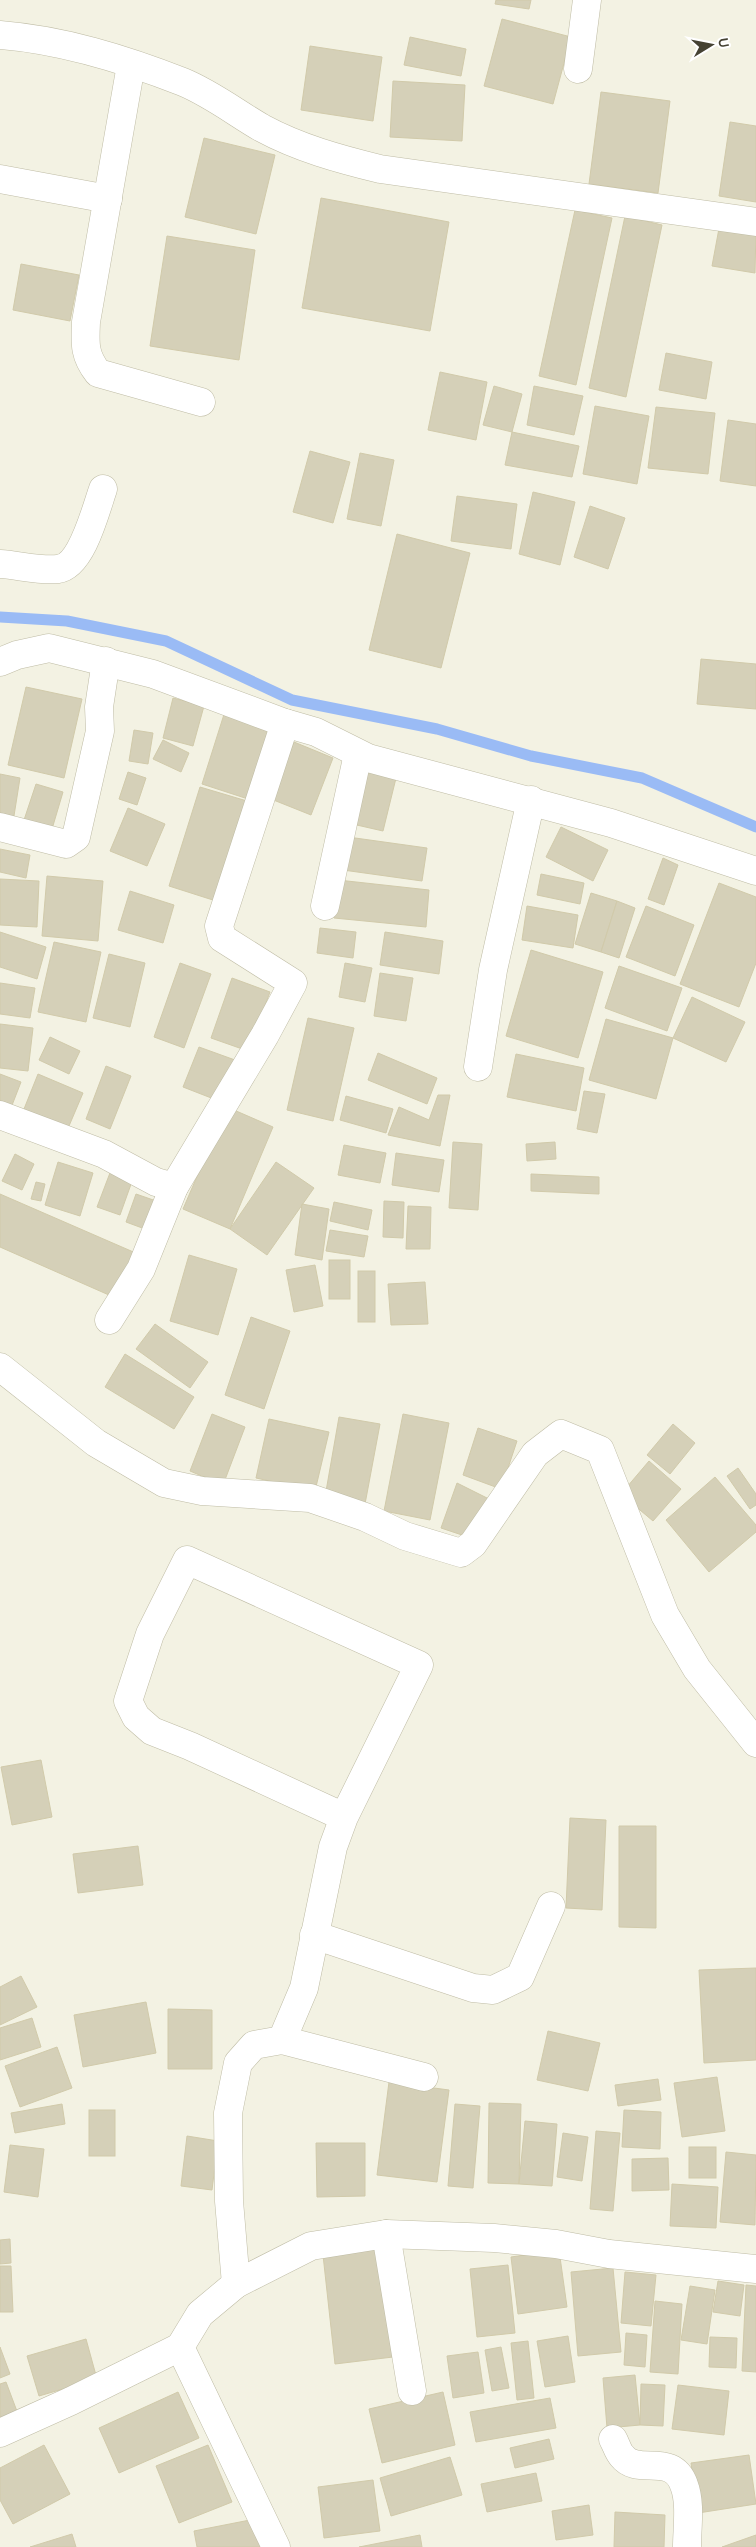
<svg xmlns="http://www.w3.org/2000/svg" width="756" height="2547" font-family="Quicksand,sans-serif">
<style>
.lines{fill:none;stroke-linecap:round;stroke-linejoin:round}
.stream{stroke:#9abbf5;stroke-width:11}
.building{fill:#d5d0b8;stroke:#d1caaa}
.street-casing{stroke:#bfbca5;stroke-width:29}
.street{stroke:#fff;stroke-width:28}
</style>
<rect width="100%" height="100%" fill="#f3f2e3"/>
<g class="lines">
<!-- stream -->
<polyline class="stream" points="0,617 67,621 166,641 292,700 437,729 531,756 642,778 756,827"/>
</g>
<!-- building -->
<g class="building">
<polygon points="496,0 531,0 529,9 495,4"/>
<polygon points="502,19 571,37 553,104 484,86"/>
<polygon points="410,37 466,49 461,76 404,65"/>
<polygon points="310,46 382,57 373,121 301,110"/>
<polygon points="393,81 465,85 462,141 390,137"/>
<polygon points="601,92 670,101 658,193 589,184"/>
<polygon points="730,122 756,126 756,202 719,196"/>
<polygon points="204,138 275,155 256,234 185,217"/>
<polygon points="321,198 449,222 430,331 302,308"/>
<polygon points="575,210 612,218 576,385 539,376"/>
<polygon points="625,216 662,225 626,397 589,388"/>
<polygon points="720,223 756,230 755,273 712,266"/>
<polygon points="167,236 255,250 239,360 150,346"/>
<polygon points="21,264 79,275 70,321 13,310"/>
<polygon points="666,353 712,362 706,399 659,390"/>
<polygon points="440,372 487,382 476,440 428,430"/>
<polygon points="494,386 522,394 512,432 483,425"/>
<polygon points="534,386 583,396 574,435 527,425"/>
<polygon points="595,406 649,416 637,484 583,474"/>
<polygon points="656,407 715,413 708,474 648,468"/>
<polygon points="728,420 756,424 756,486 720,481"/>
<polygon points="512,432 579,446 572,477 505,465"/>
<polygon points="310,451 350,462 333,523 293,512"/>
<polygon points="360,453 394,460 381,526 347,519"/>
<polygon points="533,492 575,502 560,565 519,554"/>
<polygon points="457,496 517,504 511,549 451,541"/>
<polygon points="590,506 625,518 608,569 574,557"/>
<polygon points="397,534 470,553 441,668 369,650"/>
<polygon points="701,659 756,664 756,709 697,704"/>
<polygon points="26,687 82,699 64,778 8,765"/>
<polygon points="173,698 204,706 193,746 163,738"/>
<polygon points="226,708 272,723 248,799 202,784"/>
<polygon points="134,730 153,733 148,764 129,761"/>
<polygon points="163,740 189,753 181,772 153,759"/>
<polygon points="294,742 333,758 311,815 271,799"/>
<polygon points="363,765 397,774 383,831 348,823"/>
<polygon points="128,772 146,778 137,805 119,799"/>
<polygon points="0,774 20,778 13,822 0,820"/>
<polygon points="36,784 63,792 52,829 24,820"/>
<polygon points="200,787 247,801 216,901 169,886"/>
<polygon points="128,808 165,824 147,866 110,851"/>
<polygon points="561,827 608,850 593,881 546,857"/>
<polygon points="348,837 427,848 422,881 343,870"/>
<polygon points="0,849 30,855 26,878 0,872"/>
<polygon points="663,858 678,865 664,905 648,899"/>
<polygon points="541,874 584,883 580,904 537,895"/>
<polygon points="47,876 103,881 98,941 42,936"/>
<polygon points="0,879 39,881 37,927 0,925"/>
<polygon points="338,880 429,890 426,927 334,918"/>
<polygon points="719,883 756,897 756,963 739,1007 680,984"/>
<polygon points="130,891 174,905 163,943 118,930"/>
<polygon points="591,893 617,901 601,952 575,944"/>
<polygon points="617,901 635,908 619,958 601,952"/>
<polygon points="527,906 578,915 573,948 522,940"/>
<polygon points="646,906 694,925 675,976 626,957"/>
<polygon points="320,928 356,932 353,958 317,953"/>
<polygon points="0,932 46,947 37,979 0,967"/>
<polygon points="385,932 443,941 439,974 380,965"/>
<polygon points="54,942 101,952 86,1022 38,1012"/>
<polygon points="531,950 603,972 578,1058 506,1036"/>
<polygon points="109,954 145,963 130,1027 93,1018"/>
<polygon points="180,963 211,974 184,1048 154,1037"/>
<polygon points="345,963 372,968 365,1002 339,997"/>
<polygon points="619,966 682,988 667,1031 605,1008"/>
<polygon points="380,973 413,978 406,1021 374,1016"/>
<polygon points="232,978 270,992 248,1051 211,1038"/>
<polygon points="0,983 35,988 30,1018 0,1014"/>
<polygon points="692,997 745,1022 726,1062 673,1038"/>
<polygon points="308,1018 354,1028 333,1121 287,1110"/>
<polygon points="606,1019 673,1038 656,1099 589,1080"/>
<polygon points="0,1024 33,1028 28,1071 0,1068"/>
<polygon points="50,1037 80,1051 69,1074 39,1060"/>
<polygon points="199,1047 235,1060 219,1101 183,1087"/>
<polygon points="378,1053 437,1078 427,1104 368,1080"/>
<polygon points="516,1054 584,1068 576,1111 507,1097"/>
<polygon points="106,1066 131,1076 110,1129 86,1119"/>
<polygon points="0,1074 21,1082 9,1113 0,1109"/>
<polygon points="38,1074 83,1093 66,1133 22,1114"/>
<polygon points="584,1091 605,1094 597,1133 577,1129"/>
<polygon points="438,1095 450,1095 440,1146 388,1135 399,1107 429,1120"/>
<polygon points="346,1096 393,1109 386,1133 340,1120"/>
<polygon points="227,1107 273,1127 230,1229 183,1209"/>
<polygon points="453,1142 482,1144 478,1210 449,1208"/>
<polygon points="555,1142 556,1159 527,1161 526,1144"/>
<polygon points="344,1145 386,1153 380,1183 338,1175"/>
<polygon points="396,1153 444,1160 439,1192 392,1185"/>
<polygon points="15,1154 34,1164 22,1190 2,1181"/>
<polygon points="58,1162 93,1173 80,1216 45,1205"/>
<polygon points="276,1162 314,1188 267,1255 230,1229"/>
<polygon points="113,1165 135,1173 120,1215 97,1207"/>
<polygon points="531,1174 599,1177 599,1194 531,1191"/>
<polygon points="36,1182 45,1184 41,1201 31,1199"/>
<polygon points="0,1194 138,1254 118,1299 0,1247"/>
<polygon points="136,1194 162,1203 153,1232 126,1222"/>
<polygon points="384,1201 404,1202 403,1238 383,1237"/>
<polygon points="334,1202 372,1210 368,1230 330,1221"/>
<polygon points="302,1204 329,1209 322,1260 295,1255"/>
<polygon points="408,1206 431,1207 430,1249 406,1249"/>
<polygon points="330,1230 368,1236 364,1257 326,1251"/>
<polygon points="189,1255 237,1269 218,1335 170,1321"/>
<rect x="329" y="1260" width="21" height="39"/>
<polygon points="315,1265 323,1306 294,1312 286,1270"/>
<rect x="358" y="1271" width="17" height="51"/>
<polygon points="425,1282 428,1324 391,1325 388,1284"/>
<polygon points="251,1317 290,1331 264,1409 225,1395"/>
<polygon points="155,1324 208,1362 190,1388 136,1349"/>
<polygon points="125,1354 194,1397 174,1429 105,1387"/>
<polygon points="212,1414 245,1427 223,1485 190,1471"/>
<polygon points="403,1414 449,1423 430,1520 384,1511"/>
<polygon points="339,1417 380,1424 365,1504 325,1497"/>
<polygon points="269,1419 329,1432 315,1491 256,1478"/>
<polygon points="673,1424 695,1443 670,1474 647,1455"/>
<polygon points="478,1428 517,1441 501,1489 463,1475"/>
<polygon points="649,1461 681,1489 653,1521 621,1494"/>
<polygon points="738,1468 756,1494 756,1505 750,1509 727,1476"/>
<polygon points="715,1477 756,1525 756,1532 709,1572 666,1520"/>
<polygon points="457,1483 489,1499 468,1537 441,1528"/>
<polygon points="41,1760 52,1817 12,1825 1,1767"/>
<polygon points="570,1818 606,1820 602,1910 566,1908"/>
<polygon points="619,1826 656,1826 656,1928 619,1927"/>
<polygon points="138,1846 143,1885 78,1893 73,1854"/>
<polygon points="756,1968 756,2060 704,2063 699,1970"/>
<polygon points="21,1976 37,2007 0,2025 0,1987"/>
<polygon points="146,2002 156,2053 83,2067 74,2015"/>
<polygon points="168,2009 212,2010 212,2069 168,2069"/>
<polygon points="32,2018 41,2047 0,2060 0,2028"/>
<polygon points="548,2031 600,2043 588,2091 537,2080"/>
<polygon points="57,2047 72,2088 20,2107 5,2066"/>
<polygon points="717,2077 725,2131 682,2137 674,2083"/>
<polygon points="658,2079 661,2100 618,2106 615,2085"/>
<polygon points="389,2082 449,2090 437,2182 377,2175"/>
<polygon points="489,2103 521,2104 519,2184 488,2183"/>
<polygon points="62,2104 65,2124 15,2133 11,2113"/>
<polygon points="455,2104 480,2106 473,2188 448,2186"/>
<rect x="89" y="2110" width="26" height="46"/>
<polygon points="624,2110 661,2112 660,2149 622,2147"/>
<polygon points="525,2121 557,2124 552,2186 519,2184"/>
<polygon points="596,2131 620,2133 613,2211 590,2209"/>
<polygon points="563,2133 588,2137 582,2181 557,2177"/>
<polygon points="187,2136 218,2141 212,2190 181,2186"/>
<polygon points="316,2143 365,2143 365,2196 317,2197"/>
<polygon points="10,2145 44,2149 38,2197 4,2192"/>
<rect x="689" y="2147" width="27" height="31"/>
<polygon points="726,2152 756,2155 755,2225 720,2222"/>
<polygon points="668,2158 669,2190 632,2191 632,2159"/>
<polygon points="672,2184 718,2187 716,2228 670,2226"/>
<polygon points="10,2239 11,2263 0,2264 0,2240"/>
<polygon points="381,2249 393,2357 335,2364 323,2255"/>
<polygon points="559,2250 567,2307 518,2314 511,2257"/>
<polygon points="508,2265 515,2333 477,2337 470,2269"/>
<polygon points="0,2266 11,2266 13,2312 0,2312"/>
<polygon points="613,2268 621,2352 578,2356 571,2272"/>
<polygon points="625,2272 656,2275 651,2326 621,2323"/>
<polygon points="718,2281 744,2285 740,2316 713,2312"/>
<polygon points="746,2285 756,2286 756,2372 742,2371"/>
<polygon points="690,2286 715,2290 707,2344 681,2340"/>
<polygon points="655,2301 682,2304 678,2374 650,2372"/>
<polygon points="626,2333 647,2335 645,2367 624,2365"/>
<polygon points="568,2336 575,2382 545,2387 537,2341"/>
<polygon points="710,2337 737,2338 736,2368 709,2367"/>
<polygon points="86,2339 97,2379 39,2396 27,2356"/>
<polygon points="528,2341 534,2398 517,2400 511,2343"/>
<polygon points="0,2347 10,2374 0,2378"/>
<polygon points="501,2347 509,2388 492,2391 485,2350"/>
<polygon points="478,2352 484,2393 453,2398 447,2356"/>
<polygon points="635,2375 640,2425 607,2428 603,2378"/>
<polygon points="6,2382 21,2422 0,2430 0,2384"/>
<polygon points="641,2384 665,2385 663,2426 640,2425"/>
<polygon points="678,2385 729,2391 724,2435 672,2429"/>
<polygon points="178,2392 199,2438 119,2473 99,2428"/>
<polygon points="443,2392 455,2445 382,2463 369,2409"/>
<polygon points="550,2398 556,2428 476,2442 470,2412"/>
<polygon points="549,2439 554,2459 515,2468 510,2448"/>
<polygon points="44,2445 70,2494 13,2524 0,2500 0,2468"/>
<polygon points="208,2445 232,2502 179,2523 156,2466"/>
<polygon points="749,2455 756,2504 698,2513 691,2463"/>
<polygon points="450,2457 462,2495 391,2516 380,2478"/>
<polygon points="536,2473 542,2501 487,2512 481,2484"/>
<polygon points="373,2480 380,2531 324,2538 318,2487"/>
<polygon points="589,2505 593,2535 556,2540 552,2511"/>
<polygon points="615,2512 665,2515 664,2547 614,2547"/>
<polygon points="255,2519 261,2547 197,2547 194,2531"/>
<polygon points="72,2534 76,2547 30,2547"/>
<polygon points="420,2535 422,2547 359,2547"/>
<polygon points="756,2535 756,2547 722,2547"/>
</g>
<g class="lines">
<defs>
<g id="street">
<path d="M0,35C63,40 124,59 183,82C212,94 236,113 262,128C299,148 339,159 380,169L756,222"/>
<path d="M131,65L86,322C85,344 84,355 98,373L201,402"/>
<polyline points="578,69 587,0"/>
<polyline points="0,179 108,199"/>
<path d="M0,564C18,565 40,571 58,569C82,566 96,509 103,489"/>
<polyline points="0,662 17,655 49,648 153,674 285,723 316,732 368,758 611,823 756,871"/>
<polyline points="0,827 66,844 76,837 100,731 99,707 106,661"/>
<polyline points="325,906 358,754"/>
<polyline points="478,1067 493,970 531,800"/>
<polyline points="0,1115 104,1154 156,1182 174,1187"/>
<polyline points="109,1320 141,1269 174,1187 265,1035 293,983 222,938 219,926 285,723"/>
<polyline points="0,1367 96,1443 164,1483 202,1491 310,1498 365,1517 405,1536 461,1553 473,1544 535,1454 561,1434 600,1450 665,1615 697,1669 756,1743"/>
<polyline points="314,1935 473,1988 493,1990 520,1977 551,1906"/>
<polyline points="282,2040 424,2077"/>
<polyline points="386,2234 412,2391"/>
<polyline points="236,2284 229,2201 228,2113 238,2063 254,2045 282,2040 304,1988 333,1847 344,1817 419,1665 187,1560 150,1634 128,1701 136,1717 152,1731 190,1746 344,1817"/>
<polyline points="0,2433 71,2401 180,2347"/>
<path d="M613,2439C616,2444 618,2452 622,2456C638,2477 672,2451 684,2485C691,2503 687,2528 687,2547"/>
<polyline points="276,2547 180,2347 200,2314 236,2284 311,2246 386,2234 494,2238 556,2244 609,2254 756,2269"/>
</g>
</defs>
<!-- street casing -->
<use href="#street" class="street-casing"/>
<!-- street -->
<use href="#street" class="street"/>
</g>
<!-- north arrow -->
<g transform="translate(711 45) rotate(80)" stroke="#ffffff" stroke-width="4" paint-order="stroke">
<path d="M0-4L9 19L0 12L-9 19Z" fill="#454233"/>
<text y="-8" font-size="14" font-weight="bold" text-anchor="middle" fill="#454233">U</text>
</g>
</svg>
